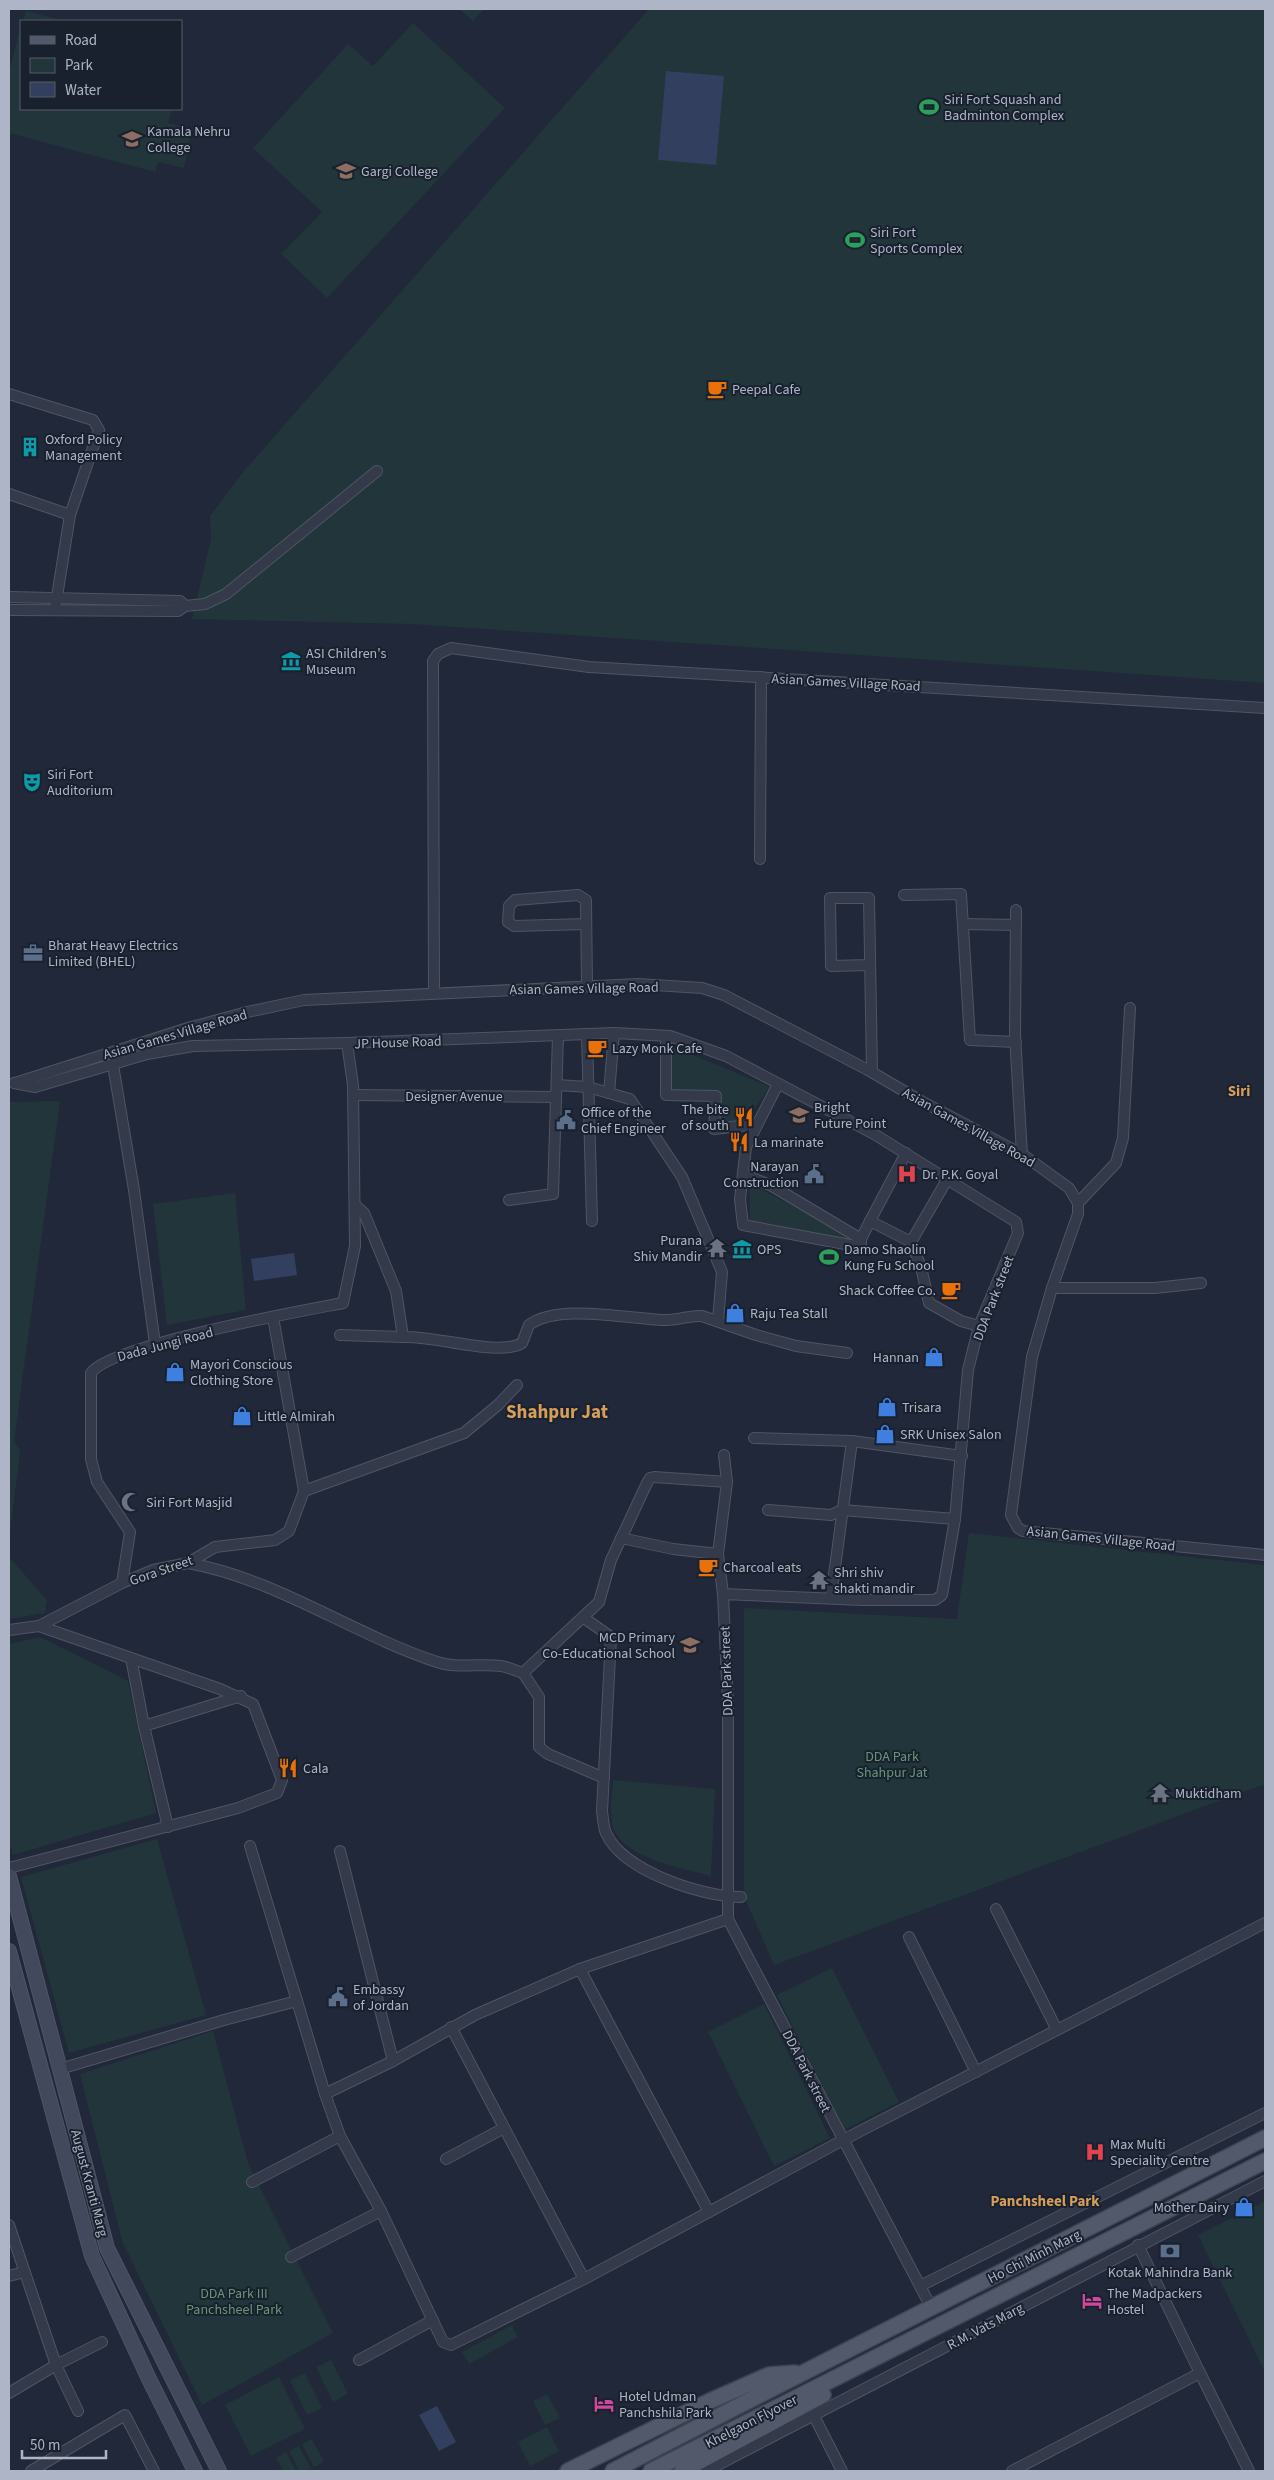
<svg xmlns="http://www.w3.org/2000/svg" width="1274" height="2480" font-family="'Source Sans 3',sans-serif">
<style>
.green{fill:#22353a}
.water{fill:#323f5f}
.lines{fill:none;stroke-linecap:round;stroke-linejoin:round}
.minor-casing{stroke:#4e5564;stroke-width:12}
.secondary-casing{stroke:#4e5564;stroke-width:16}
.primary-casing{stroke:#3d4453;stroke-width:18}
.minor{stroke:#343a4a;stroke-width:10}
.secondary{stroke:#42495d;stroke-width:14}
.primary{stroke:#52596a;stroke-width:15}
.labels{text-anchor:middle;stroke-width:4;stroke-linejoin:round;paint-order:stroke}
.poi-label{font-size:14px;fill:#aeb5c6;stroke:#19202e;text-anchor:start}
.street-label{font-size:14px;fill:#aeb5c6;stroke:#19202e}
.park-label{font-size:14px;fill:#659776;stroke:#19202e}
.neighbourhood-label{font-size:15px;font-weight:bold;fill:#d79e59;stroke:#19202e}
.district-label{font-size:19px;font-weight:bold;fill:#d79e59;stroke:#19202e}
</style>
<rect width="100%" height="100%" fill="#202839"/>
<!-- green -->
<g class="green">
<polygon points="459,9 484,9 473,21"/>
<polygon points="649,9 1265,9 1265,683 412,624 192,619 211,539 210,516 243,472"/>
<polygon points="26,11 65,21 23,21"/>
<polygon points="413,23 505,108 327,298 281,254 322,212 253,148 348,44 373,66"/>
<polygon points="21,26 21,109 172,109 168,123 192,129 184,168 158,162 155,172 9,133 9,72"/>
<polygon points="669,1045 770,1087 744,1123 718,1124 721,1092 669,1093"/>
<polygon points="60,1101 14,1441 20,1451 9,1541 9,1102"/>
<polygon points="749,1183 856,1239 853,1242 750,1221"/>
<polygon points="235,1193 246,1310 167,1325 153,1204"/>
<polygon points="969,1533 1265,1565 1265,1784 774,1965 744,1896 744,1608 957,1619"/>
<polygon points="9,1557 47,1600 45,1613 9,1619"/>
<polygon points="40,1637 128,1681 156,1813 13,1855 9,1841 9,1644"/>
<path d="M613,1780L715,1789L711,1876C682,1868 633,1860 616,1834C608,1820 612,1795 613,1780Z"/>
<polygon points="157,1839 206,2015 69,2053 21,1877"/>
<polygon points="832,1968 899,2102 844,2130 777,1995"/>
<polygon points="764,2004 830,2138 774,2166 708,2032"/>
<polygon points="213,2031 248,2163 333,2333 202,2405 122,2241 80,2074"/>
<polygon points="1265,2201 1265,2372 1198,2235"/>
<polygon points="512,2325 518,2337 469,2364 462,2352"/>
<polygon points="331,2360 348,2394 333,2402 316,2367"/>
<polygon points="305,2373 322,2408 307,2415 290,2380"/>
<polygon points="279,2377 305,2429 251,2456 225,2405"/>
<polygon points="547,2394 560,2418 545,2425 533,2401"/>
<polygon points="547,2427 559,2451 530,2466 518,2442"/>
<polygon points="312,2439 324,2462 314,2467 302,2444"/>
<polygon points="299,2446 311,2469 299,2471 289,2451"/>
<polygon points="286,2452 296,2471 283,2471 276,2458"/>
</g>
<!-- water -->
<g class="water">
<polygon points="666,71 724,76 716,165 658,160"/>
<polygon points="294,1253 297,1275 254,1281 251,1259"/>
<polygon points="437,2406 456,2442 439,2451 419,2415"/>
</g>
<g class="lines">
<defs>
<g id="minor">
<polyline points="9,394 93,420 99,430 70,515 55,609"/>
<polyline points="9,494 70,515"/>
<polyline points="9,597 180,601 185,606"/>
<polyline points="9,610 178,611 185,606 205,604 226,594 377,471"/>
<polyline points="760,859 761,677"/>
<polyline points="904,895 961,894 970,1040 1016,1042"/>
<polyline points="1016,910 1015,1036 1022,1154"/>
<polyline points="586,924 514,926 508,922 509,906 515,900 578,895 586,900 587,986"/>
<polyline points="963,924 1016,925"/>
<polyline points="869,965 831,966 830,898 869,898 872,1072"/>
<polyline points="434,992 433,661 438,654 451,648 589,667 1265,708"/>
<polyline points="587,1035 592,1221"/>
<polyline points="666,1036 666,1095 716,1096 714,1129 757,1124"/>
<polyline points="113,1065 134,1190 155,1344"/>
<polyline points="14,1083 35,1087 147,1054 193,1046 347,1043 614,1033 670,1036 726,1056 874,1134 1016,1222 1018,1233 979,1326 968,1370 955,1519 942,1595 935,1600 862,1600 723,1594 728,1703 728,1919 932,2309"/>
<polyline points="15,1083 188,1028 247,1012 304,1000 638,984 702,988 724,995 868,1070 921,1101 1022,1154 1069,1188 1078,1203 1078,1214 1052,1288 1032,1357 1011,1515 1018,1528 1023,1531 1265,1555"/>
<polyline points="778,1084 746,1147 740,1199 743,1225 861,1247 861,1239"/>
<polyline points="557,1085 588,1087 630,1099 682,1177 722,1272 718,1321"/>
<polyline points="609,1093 614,1033"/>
<polyline points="353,1095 556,1097"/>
<polyline points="743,1174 772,1186 861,1239 870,1221 911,1242"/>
<polyline points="948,1178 911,1242 921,1267 929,1303 961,1321 979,1326"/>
<polyline points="509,1200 553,1194 558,1036"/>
<polyline points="1078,1203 1116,1163 1123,1138 1130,1008"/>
<path d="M355,1205L364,1213L396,1291L403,1337C434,1335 499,1357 522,1343L529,1325C558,1303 629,1319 663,1320C677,1321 689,1315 702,1316L756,1335L796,1346L847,1353"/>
<polyline points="870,1221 906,1153"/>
<polyline points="1052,1288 1155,1288 1201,1283"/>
<polyline points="340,1335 403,1337"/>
<polyline points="754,1438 852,1441 962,1456"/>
<polyline points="724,1455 727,1482"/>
<polyline points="304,1491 464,1433 498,1405 517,1385"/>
<polyline points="768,1510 831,1515 842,1510 955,1519"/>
<polyline points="621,1538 673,1549 718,1554"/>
<path d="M188,1563C277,1579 352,1634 437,1662C457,1669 481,1663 501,1666C508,1667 516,1671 523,1673L599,1602L611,1560L647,1483L650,1478L654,1477L727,1482L718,1554L723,1594"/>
<path d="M122,1583L130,1532L97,1482L91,1459V1373C110,1345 302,1311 343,1303L355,1246L353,1085L347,1043"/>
<polyline points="831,1597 852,1441"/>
<path d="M584,1618L611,1637L602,1811C603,1817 603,1827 606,1833C622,1871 703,1897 741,1897"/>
<polyline points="9,1630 39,1626 122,1583 153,1570 188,1563 215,1547 275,1540 289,1531 304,1491 273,1317"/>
<polyline points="131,1658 144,1726 168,1827"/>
<polyline points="523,1673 539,1697 539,1747 548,1754 604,1778"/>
<polyline points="144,1726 241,1696"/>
<polyline points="250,1846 297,2001"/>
<polyline points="340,1851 393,2061"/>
<polyline points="9,1868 238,1808 277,1793 282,1780 253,1704 220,1689 39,1626"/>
<polyline points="996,1909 1057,2030"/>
<polyline points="909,1937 976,2072"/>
<polyline points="580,1969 709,2212"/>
<polyline points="451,2027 584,2279"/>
<polyline points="60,2069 224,2020 297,2001 325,2094 393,2061 475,2015 580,1969 728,1919"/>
<polyline points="325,2094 340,2136 381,2211 443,2342 451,2345 584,2279 843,2140 1265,1923"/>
<polyline points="446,2159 504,2128"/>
<polyline points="252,2182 340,2136"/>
<polyline points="9,2225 56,2365 78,2411"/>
<polyline points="291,2257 381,2211"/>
<polyline points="9,2276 24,2272"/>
<polyline points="920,2286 1265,2113"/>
<polyline points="359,2360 433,2320"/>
<polyline points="1200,2373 1249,2471"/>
<polyline points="9,2393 56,2365 102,2342"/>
<polyline points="814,2416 842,2471"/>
<polyline points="31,2471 125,2415 154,2471"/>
<polyline points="706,2471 1265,2181"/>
<polyline points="1012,2471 1200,2373 1138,2245"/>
</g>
<g id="secondary">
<polyline points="9,1876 107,2248 219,2471"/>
<polyline points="9,1951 92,2256 149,2379 195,2471"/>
</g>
<g id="primary">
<polyline points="568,2471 710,2401 769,2375 795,2373"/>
<path d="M613,2471C829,2358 1048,2249 1265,2138"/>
<polyline points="651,2471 1265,2161"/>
<polyline points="682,2471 823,2395"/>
</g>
</defs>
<!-- minor casing -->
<use href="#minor" class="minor-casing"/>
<!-- secondary casing -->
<use href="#secondary" class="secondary-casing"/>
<!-- primary casing -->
<use href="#primary" class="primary-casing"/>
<!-- minor -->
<use href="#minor" class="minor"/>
<!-- secondary -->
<use href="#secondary" class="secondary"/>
<!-- primary -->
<use href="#primary" class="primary"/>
</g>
<!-- icons -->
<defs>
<symbol id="stadium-bare" viewBox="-9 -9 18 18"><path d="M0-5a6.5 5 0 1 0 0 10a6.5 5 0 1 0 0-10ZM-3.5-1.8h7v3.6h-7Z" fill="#2e9e5b" stroke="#19202e" stroke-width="2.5" paint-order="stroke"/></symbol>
<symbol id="university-bare" viewBox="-9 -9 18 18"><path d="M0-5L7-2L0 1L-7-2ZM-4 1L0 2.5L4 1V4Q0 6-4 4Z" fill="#8d6e63" stroke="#19202e" stroke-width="2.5" paint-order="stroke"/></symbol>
<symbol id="cafe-bare" viewBox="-9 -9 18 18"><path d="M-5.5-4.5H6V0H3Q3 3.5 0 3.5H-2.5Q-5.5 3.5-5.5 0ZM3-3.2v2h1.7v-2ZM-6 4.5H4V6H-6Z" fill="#e8710a" stroke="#19202e" stroke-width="2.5" paint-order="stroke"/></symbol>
<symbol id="building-bare" viewBox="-9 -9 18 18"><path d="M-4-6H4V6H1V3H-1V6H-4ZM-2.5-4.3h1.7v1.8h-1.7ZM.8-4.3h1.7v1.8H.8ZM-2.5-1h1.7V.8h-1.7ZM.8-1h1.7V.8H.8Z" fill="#0f9aa8" stroke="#19202e" stroke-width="2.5" paint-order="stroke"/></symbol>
<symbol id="museum-bare" viewBox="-9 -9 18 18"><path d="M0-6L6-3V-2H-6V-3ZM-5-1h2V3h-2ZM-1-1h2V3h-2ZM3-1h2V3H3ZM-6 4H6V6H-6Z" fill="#0f9aa8" stroke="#19202e" stroke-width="2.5" paint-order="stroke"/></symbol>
<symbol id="theatre-bare" viewBox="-9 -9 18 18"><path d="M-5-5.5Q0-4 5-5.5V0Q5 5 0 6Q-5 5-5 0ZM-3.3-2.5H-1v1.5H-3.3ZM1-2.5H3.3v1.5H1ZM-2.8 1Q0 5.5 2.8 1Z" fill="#0f9aa8" stroke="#19202e" stroke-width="2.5" paint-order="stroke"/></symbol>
<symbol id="office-bare" viewBox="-9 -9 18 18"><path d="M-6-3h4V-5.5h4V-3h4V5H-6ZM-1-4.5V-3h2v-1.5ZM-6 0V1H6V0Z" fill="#5c6f8a" stroke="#19202e" stroke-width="2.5" paint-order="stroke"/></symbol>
<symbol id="school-bare" viewBox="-9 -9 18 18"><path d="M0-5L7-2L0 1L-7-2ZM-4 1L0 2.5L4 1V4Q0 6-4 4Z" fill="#8d6e63" stroke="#19202e" stroke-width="2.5" paint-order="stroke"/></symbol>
<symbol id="restaurant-bare" viewBox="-9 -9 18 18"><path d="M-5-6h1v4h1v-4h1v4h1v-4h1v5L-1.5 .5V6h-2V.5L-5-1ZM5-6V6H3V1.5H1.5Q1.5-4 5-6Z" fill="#e8710a" stroke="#19202e" stroke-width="2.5" paint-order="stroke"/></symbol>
<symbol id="civic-bare" viewBox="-9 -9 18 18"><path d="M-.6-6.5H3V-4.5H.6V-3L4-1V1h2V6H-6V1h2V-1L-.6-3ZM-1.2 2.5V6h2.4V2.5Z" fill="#5c6f8a" stroke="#19202e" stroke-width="2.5" paint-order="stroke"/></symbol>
<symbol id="hospital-bare" viewBox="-9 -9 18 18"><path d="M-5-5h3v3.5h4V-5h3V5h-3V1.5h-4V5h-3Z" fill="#e0444e" stroke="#19202e" stroke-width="2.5" paint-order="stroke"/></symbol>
<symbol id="temple-bare" viewBox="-9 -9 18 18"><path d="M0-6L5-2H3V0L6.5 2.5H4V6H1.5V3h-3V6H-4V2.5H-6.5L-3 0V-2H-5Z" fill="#6b7280" stroke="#19202e" stroke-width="2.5" paint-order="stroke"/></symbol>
<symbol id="shop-bare" viewBox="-9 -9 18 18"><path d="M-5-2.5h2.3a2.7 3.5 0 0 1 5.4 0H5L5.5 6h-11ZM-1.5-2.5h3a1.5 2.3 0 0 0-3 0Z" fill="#3f7fe0" stroke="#19202e" stroke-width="2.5" paint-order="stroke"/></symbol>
<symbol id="mosque-bare" viewBox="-9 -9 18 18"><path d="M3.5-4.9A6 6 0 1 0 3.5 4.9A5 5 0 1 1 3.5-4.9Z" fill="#6b7280" stroke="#19202e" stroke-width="2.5" paint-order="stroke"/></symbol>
<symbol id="bank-bare" viewBox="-9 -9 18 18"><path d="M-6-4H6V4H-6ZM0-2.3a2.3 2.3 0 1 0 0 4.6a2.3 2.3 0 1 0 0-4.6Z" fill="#5c6f8a" stroke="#19202e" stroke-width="2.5" paint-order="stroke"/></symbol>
<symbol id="hotel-bare" viewBox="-9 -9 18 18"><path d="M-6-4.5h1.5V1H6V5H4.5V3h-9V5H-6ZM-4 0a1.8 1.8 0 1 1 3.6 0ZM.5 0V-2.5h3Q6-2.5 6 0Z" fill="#d1479c" stroke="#19202e" stroke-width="2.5" paint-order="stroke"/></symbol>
</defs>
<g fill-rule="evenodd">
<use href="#stadium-bare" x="915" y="93" width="28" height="28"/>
<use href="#university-bare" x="118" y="125" width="28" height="28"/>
<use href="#university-bare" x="332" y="157" width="28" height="28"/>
<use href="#stadium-bare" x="841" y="226" width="28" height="28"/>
<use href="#cafe-bare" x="703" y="375" width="28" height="28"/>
<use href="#building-bare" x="16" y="433" width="28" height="28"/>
<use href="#museum-bare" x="277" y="647" width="28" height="28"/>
<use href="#theatre-bare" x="18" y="768" width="28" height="28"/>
<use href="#office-bare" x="19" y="939" width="28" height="28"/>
<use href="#cafe-bare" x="583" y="1034" width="28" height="28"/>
<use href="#school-bare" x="785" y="1101" width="28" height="28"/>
<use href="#restaurant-bare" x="730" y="1103" width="28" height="28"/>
<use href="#civic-bare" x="552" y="1106" width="28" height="28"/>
<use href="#restaurant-bare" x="725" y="1128" width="28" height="28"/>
<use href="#civic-bare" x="800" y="1160" width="28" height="28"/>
<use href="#hospital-bare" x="893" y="1160" width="28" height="28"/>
<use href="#temple-bare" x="703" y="1234" width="28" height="28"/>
<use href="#museum-bare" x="728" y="1235" width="28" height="28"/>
<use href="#stadium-bare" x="815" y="1243" width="28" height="28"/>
<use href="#cafe-bare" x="937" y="1276" width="28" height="28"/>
<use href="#shop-bare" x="721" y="1299" width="28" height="28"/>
<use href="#shop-bare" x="920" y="1343" width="28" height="28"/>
<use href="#shop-bare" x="161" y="1358" width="28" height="28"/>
<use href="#shop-bare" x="873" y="1393" width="28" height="28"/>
<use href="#shop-bare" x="228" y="1402" width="28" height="28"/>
<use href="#shop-bare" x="871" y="1420" width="28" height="28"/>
<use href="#mosque-bare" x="117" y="1488" width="28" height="28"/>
<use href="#cafe-bare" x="694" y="1553" width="28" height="28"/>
<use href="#temple-bare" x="805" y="1566" width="28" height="28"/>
<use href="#school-bare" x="676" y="1631" width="28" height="28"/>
<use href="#restaurant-bare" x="274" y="1754" width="28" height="28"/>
<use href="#temple-bare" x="1146" y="1779" width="28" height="28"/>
<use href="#civic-bare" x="324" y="1983" width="28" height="28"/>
<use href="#hospital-bare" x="1081" y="2138" width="28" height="28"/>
<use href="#shop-bare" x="1230" y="2193" width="28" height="28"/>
<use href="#bank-bare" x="1156" y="2237" width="28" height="28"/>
<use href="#hotel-bare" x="1078" y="2287" width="28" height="28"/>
<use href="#hotel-bare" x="590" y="2390" width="28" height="28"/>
</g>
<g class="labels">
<!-- poi labels -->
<g class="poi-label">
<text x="944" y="104">Siri Fort Squash and<tspan x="944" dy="16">Badminton Complex</tspan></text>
<text x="147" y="136">Kamala Nehru<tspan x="147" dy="16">College</tspan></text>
<text x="361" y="176">Gargi College</text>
<text x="870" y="237">Siri Fort<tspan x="870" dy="16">Sports Complex</tspan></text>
<text x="732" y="394">Peepal Cafe</text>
<text x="45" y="444">Oxford Policy<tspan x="45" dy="16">Management</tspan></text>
<text x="306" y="658">ASI Children's<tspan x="306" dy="16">Museum</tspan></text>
<text x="47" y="779">Siri Fort<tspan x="47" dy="16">Auditorium</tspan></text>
<text x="48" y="950">Bharat Heavy Electrics<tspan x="48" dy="16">Limited (BHEL)</tspan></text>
<text x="612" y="1053">Lazy Monk Cafe</text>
<text x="814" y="1112">Bright<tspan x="814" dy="16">Future Point</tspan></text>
<text x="729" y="1114" text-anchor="end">The bite<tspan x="729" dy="16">of south</tspan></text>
<text x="581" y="1117">Office of the<tspan x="581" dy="16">Chief Engineer</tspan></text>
<text x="754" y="1147">La marinate</text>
<text x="799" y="1171" text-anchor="end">Narayan<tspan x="799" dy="16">Construction</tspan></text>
<text x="922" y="1179">Dr. P.K. Goyal</text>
<text x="702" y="1245" text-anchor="end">Purana<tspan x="702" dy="16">Shiv Mandir</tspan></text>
<text x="757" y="1254">OPS</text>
<text x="844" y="1254">Damo Shaolin<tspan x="844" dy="16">Kung Fu School</tspan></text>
<text x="936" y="1295" text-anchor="end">Shack Coffee Co.</text>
<text x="750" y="1318">Raju Tea Stall</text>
<text x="919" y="1362" text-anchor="end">Hannan</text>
<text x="190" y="1369">Mayori Conscious<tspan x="190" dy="16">Clothing Store</tspan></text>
<text x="902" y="1412">Trisara</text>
<text x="257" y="1421">Little Almirah</text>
<text x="900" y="1439">SRK Unisex Salon</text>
<text x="146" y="1507">Siri Fort Masjid</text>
<text x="723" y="1572">Charcoal eats</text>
<text x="834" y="1577">Shri shiv<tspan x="834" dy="16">shakti mandir</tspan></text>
<text x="675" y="1642" text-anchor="end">MCD Primary<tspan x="675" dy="16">Co-Educational School</tspan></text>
<text x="303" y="1773">Cala</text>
<text x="1175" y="1798">Muktidham</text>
<text x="353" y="1994">Embassy<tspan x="353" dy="16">of Jordan</tspan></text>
<text x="1110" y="2149">Max Multi<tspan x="1110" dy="16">Speciality Centre</tspan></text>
<text x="1229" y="2212" text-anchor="end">Mother Dairy</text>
<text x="1170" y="2277" text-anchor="middle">Kotak Mahindra Bank</text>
<text x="1107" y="2298">The Madpackers<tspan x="1107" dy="16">Hostel</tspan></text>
<text x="619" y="2401">Hotel Udman<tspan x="619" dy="16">Panchshila Park</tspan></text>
</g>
<!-- street labels -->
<g class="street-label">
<text transform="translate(846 682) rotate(3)" y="5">Asian Games Village Road</text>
<text transform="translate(584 988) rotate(-1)" y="5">Asian Games Village Road</text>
<text transform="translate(175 1034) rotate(-16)" y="5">Asian Games Village Road</text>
<text transform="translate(398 1042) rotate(-2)" y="5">JP House Road</text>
<text x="454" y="1101">Designer Avenue</text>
<text transform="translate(969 1127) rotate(29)" y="5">Asian Games Village Road</text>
<text transform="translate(993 1298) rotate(-69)" y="5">DDA Park street</text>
<text transform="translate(165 1344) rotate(-15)" y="5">Dada Jungi Road</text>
<text transform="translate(1101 1538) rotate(6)" y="5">Asian Games Village Road</text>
<text transform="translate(161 1570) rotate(-19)" y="5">Gora Street</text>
<text transform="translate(726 1671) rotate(-92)" y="5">DDA Park street</text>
<text transform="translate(807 2071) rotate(63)" y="5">DDA Park street</text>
<text transform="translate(90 2183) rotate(75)" y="5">August Kranti Marg</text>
<text transform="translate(1034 2256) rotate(-27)" y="5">Ho Chi Minh Marg</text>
<text transform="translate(985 2326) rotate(-28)" y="5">R.M. Vats Marg</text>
<text transform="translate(751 2421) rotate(-27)" y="5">Khelgaon Flyover</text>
</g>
<!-- park labels -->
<g class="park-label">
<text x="892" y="1761">DDA Park<tspan x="892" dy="16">Shahpur Jat</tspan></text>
<text x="234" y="2298">DDA Park III<tspan x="234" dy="16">Panchsheel Park</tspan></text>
</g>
<!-- neighbourhood labels -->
<g class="neighbourhood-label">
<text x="1239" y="1096">Siri</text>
<text x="1045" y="2206">Panchsheel Park</text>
</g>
<!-- district labels -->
<g class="district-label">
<text x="557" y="1418">Shahpur Jat</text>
</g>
</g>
<!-- border -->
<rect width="1274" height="2480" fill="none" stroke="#aeb5c6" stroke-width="20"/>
<!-- legend -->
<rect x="20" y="20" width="162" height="90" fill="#19202e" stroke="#555c6b"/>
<rect x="30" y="36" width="25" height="8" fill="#52596a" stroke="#555c6b"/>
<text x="65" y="45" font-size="15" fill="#aeb5c6">Road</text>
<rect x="30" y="58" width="25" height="15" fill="#22353a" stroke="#555c6b"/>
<text x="65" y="70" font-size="15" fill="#aeb5c6">Park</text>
<rect x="30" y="82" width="25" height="15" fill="#323f5f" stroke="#555c6b"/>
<text x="65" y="95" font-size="15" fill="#aeb5c6">Water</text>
<!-- scale -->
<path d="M22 2450v8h84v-8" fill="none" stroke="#aeb5c6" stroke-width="2.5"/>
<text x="30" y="2450" font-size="15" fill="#aeb5c6" stroke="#19202e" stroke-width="4" paint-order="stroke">50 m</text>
</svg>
